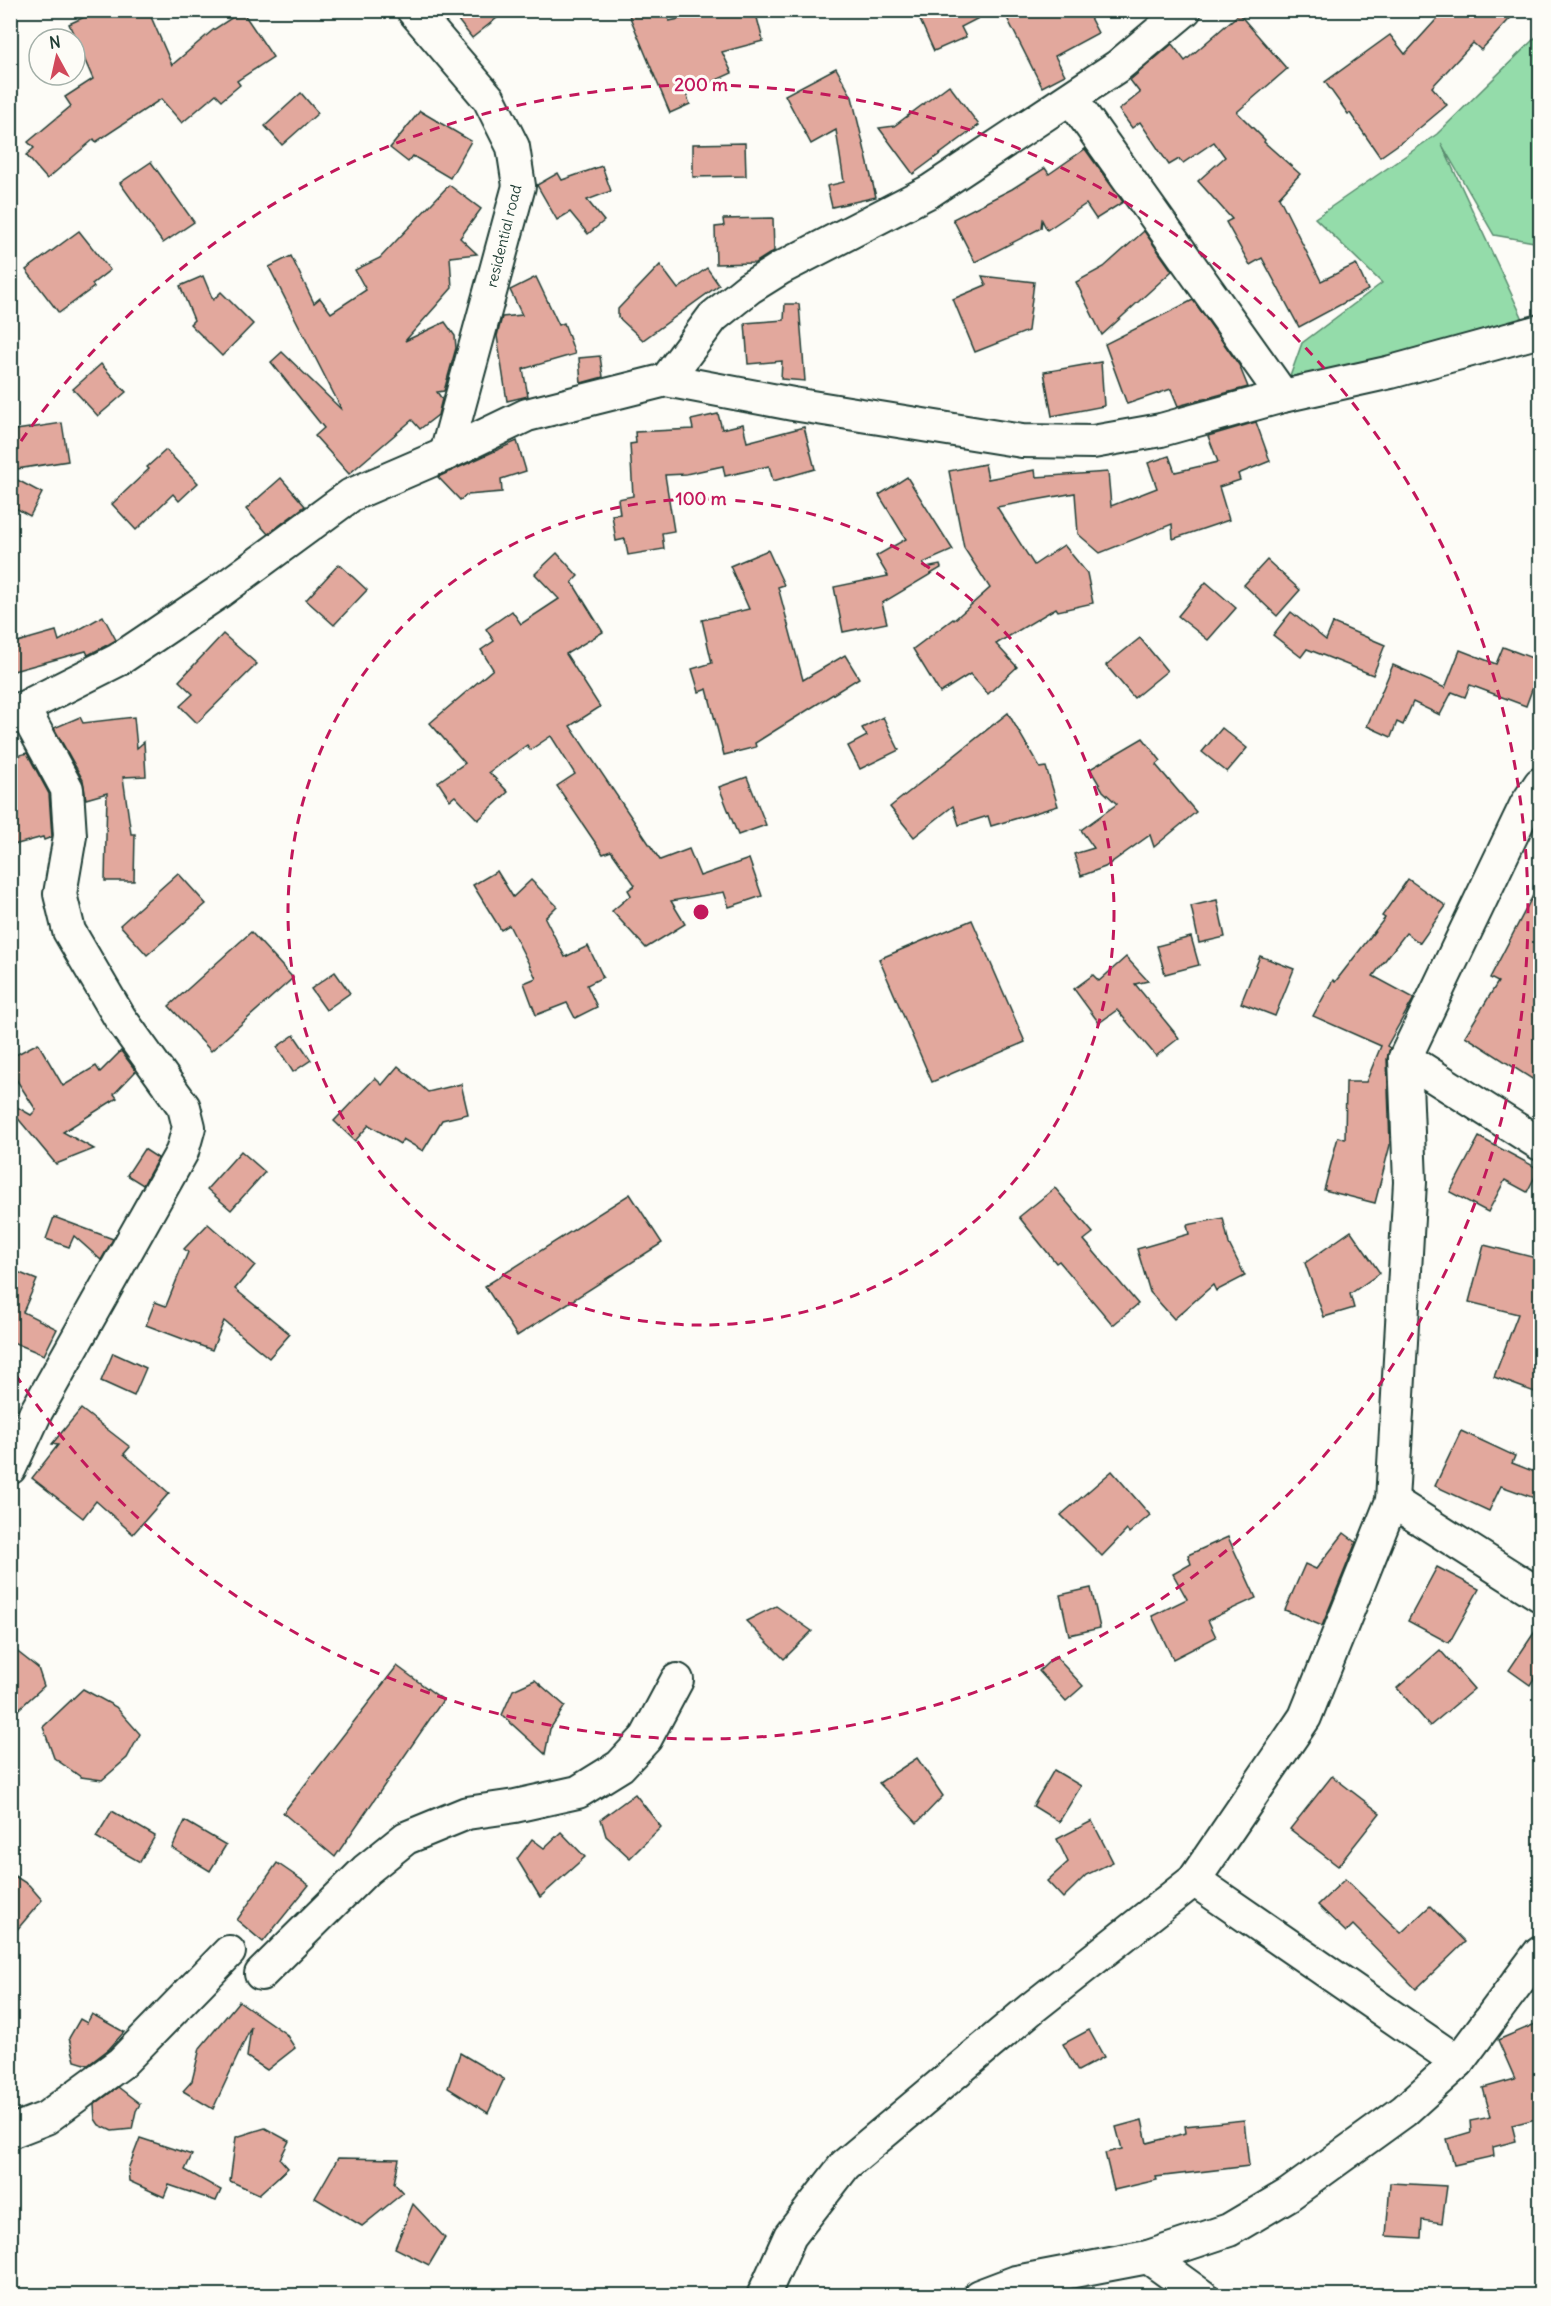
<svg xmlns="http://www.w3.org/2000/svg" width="1551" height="2306" font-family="Delius,sans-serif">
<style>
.green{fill:#94dcaa;stroke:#5a8c6f;stroke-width:1.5}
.building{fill:#e2a89d;stroke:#1f3d34;stroke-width:1.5}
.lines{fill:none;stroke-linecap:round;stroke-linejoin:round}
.minor-casing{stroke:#1f3d34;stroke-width:36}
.minor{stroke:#fdfcf7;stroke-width:32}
.ring{fill:none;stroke:#c2185b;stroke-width:3;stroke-dasharray:10 8}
.labels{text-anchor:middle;stroke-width:6;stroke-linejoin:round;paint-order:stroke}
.street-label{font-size:15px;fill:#1f3d34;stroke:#fdfcf7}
.centre{fill:#c2185b;stroke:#fdfcf7;stroke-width:3}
.ring-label{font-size:18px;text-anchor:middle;font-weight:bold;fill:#c2185b;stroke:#fdfcf7;stroke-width:6;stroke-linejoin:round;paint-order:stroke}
</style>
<rect width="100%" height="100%" fill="#fdfcf7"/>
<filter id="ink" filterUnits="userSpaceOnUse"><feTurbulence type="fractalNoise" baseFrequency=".0167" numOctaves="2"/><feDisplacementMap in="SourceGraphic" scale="12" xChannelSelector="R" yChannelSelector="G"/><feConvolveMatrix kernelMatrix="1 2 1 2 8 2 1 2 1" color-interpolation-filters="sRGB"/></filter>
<g filter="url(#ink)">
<!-- green -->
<polygon class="green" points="1540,33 1540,243 1494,235 1441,143 1530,334 1283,396 1302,343 1382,283 1315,218 1437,134"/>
<!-- building -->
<g class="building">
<polygon points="100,10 148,10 172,65 213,30 242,11 273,57 237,81 240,85 222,100 216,94 182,123 161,99 96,142 94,139 47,179 26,155 34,148 28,142 71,106 65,97 93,79 69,24"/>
<polygon points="450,10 507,10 472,38"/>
<polygon points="627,10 666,10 669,21 723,10 755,10 763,41 722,52 732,73 686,94 690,104 670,113"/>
<polygon points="940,10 994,10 961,27 966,37 934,51 920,20"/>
<polygon points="1003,10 1086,10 1098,33 1055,56 1065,75 1042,87"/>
<polygon points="1445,10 1518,10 1481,50 1473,43 1432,87 1447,105 1410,136 1380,157 1350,113 1348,114 1325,82 1390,35 1405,54"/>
<polygon points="1239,14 1287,69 1237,112 1265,140 1264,142 1300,174 1279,197 1321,281 1356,264 1368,290 1299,327 1262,258 1250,265 1226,222 1232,219 1198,181 1225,157 1214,142 1183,163 1179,159 1169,165 1140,122 1132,128 1119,110 1140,93 1130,80 1172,44 1185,61"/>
<polygon points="836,68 852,97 876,197 832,207 827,186 844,182 836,130 811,144 785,95"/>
<polygon points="949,85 979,125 913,174 879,128 894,126"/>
<polygon points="301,93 318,113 282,145 265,126"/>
<polygon points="420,111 471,141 450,178 413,156 408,162 390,148"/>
<polygon points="745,143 746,176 693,177 693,144"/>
<polygon points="1085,149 1123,202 1096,219 1086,204 1047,230 1042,220 1041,228 975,262 953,219 1012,189 1045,168 1049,174"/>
<polygon points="151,162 194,222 163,243 120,183"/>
<polygon points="602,166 611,191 587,200 604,221 588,234 570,212 557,220 537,185 558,173 562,180"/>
<polygon points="449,185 481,209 460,238 477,254 450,257 452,288 405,341 445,322 455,336 456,348 444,391 437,392 442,399 438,415 420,429 412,420 349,474 315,436 324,428 271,362 282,352 342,410 269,267 291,256 314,303 320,298 331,313 366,290 355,270 380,258"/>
<polygon points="773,218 774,251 755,263 716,264 715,227 724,226 723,219"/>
<polygon points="79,231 110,270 92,284 94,287 59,313 26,270"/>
<polygon points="1144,231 1172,271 1102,335 1076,282 1104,267"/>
<polygon points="660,265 678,289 707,268 719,285 643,340 618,317 618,309"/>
<polygon points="203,276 213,300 221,292 253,324 222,356 190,324 194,320 180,286"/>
<polygon points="982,276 1034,282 1028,331 975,352 953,299 986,285"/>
<polygon points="536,277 559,325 564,323 575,354 523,369 528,396 507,401 497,336 502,317 522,315 510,290"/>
<polygon points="1193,300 1239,365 1248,387 1178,406 1171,389 1127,404 1105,344"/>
<polygon points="785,304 799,304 805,381 781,379 782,361 748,364 745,323 784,320"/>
<polygon points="600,356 603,377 581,383 579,358"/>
<polygon points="1101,362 1104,406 1052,416 1044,372"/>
<polygon points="101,364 126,392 98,416 73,389"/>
<polygon points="718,414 722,429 743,424 747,442 804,427 815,469 773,481 769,466 725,476 723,466 686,474 665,475 674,531 662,533 664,549 628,555 625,539 616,541 612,515 620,514 618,499 633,496 630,444 636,443 635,432 693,429 691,420"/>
<polygon points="1256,422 1270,461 1238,474 1240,480 1219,487 1229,520 1173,539 1172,524 1100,553 1078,534 1075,493 997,507 1034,565 1064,545 1087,573 1093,603 1058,611 1056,608 996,644 1017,667 988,694 970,674 940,693 913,649 953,619 954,620 990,588 964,548 949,471 985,464 988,479 1035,470 1036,477 1108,472 1111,506 1157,488 1148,463 1169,456 1175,472 1218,462 1208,436"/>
<polygon points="62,423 68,461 10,470 10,431"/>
<polygon points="517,441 526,471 501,479 502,492 467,495 460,500 438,477"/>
<polygon points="166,450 198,483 179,501 173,494 136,530 112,504 149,469 147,467"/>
<polygon points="10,476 42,493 30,516 10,505"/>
<polygon points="907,477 953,550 923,563 926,568 940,565 941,568 882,603 887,623 843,632 834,587 888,576 876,556 906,539 879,495"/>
<polygon points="281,478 305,506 268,534 246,509"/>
<polygon points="768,550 784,585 778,587 803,680 845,655 859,678 755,743 756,747 724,755 707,689 699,692 692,669 712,663 702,620 749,609 730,566"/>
<polygon points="557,553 578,576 572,582 603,632 566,654 600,707 570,726 660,860 689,849 700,876 749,859 762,896 729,907 724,892 671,901 685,924 646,948 612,911 631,895 628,890 635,885 611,851 603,854 557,786 575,774 551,736 530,750 527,745 489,772 508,792 478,820 455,796 450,800 438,782 465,763 430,723 493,669 481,650 494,641 486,629 512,611 521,624 559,599 535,574"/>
<polygon points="1267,560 1300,590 1277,616 1244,585"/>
<polygon points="339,564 367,590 334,625 306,600"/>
<polygon points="1206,582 1236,608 1208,640 1178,616"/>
<polygon points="1291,612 1326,640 1333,623 1385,645 1373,675 1307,649 1301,657 1273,635"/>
<polygon points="103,616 116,640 109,644 88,655 86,651 10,672 10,644 56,631 59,641"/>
<polygon points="223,634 257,664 197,723 180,706 193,694 179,681"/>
<polygon points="1140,638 1167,671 1134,698 1106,665"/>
<polygon points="1503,647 1540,661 1540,668 1526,706 1470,685 1465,697 1452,692 1440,715 1413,702 1403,725 1397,722 1391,737 1367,726 1393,665 1445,688 1460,650 1496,664"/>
<polygon points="1008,713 1040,768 1046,767 1058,806 991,826 988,816 959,825 953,806 914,837 890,807"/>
<polygon points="80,717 83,723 134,717 137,748 144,742 146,776 123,777 131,834 135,834 134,881 105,881 107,793 86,799 83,780 54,728"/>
<polygon points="883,717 899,750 860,769 848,746 867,736 862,728"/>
<polygon points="1222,728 1247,748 1227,772 1202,752"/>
<polygon points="1143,738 1161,761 1156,765 1196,812 1154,847 1150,835 1105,867 1081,876 1074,854 1094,848 1081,830 1117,804 1103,791 1090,769"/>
<polygon points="27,753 49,794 52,837 44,840 43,837 10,846 10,758"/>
<polygon points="747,777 766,825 738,835 719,787"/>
<polygon points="497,871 513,897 531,880 557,906 545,918 565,957 588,946 603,977 587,985 597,1007 575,1018 567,1003 536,1015 524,983 536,978 509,925 501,930 473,885"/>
<polygon points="178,873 206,904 147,955 120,925"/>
<polygon points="1408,879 1446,906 1420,943 1406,933 1373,976 1414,998 1387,1046 1390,1048 1387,1059 1390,1145 1375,1203 1324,1190 1338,1137 1345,1139 1346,1082 1366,1082 1381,1046 1313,1016 1333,980 1335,982 1385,918 1382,916"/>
<polygon points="1540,882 1540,1084 1465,1036 1498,982 1490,978"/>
<polygon points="1217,900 1225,937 1199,943 1191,906"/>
<polygon points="972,920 1025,1042 932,1082 879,959"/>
<polygon points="251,932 293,978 211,1051 169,1006"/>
<polygon points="1191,937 1199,965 1165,974 1157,946"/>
<polygon points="1260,956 1294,969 1275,1016 1241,1003"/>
<polygon points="1126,957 1148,981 1135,984 1179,1038 1156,1056 1117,1010 1099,1023 1074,989 1093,975 1099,981"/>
<polygon points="335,972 350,993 326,1010 311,989"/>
<polygon points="294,1035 311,1060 293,1072 277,1047"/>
<polygon points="38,1043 63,1086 96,1066 100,1072 121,1051 136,1071 114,1094 117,1098 63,1132 94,1149 56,1164 10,1109 10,1103 31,1115 36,1110 10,1070 10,1058"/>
<polygon points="398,1066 428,1092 461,1084 468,1114 442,1120 423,1151 403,1139 400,1144 369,1125 355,1141 334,1121 375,1078 382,1085"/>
<polygon points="1479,1137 1539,1169 1527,1192 1505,1180 1488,1212 1450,1192"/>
<polygon points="144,1149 158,1158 143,1185 127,1175"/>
<polygon points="241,1151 265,1172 231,1210 207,1189"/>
<polygon points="1055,1188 1093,1233 1084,1240 1138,1304 1113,1325 1059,1261 1056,1263 1019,1217"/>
<polygon points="630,1194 662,1243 517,1336 485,1286"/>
<polygon points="54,1217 113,1239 101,1260 74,1236 69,1247 46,1239"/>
<polygon points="1223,1218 1229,1244 1245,1276 1216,1291 1213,1285 1174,1319 1150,1292 1137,1249 1189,1234 1187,1225"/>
<polygon points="208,1224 255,1265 235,1289 290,1334 269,1358 224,1321 212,1350 146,1325 155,1302 166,1306 188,1252 184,1249"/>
<polygon points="1351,1231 1380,1273 1350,1294 1354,1308 1324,1317 1305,1263"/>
<polygon points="1484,1245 1540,1259 1540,1394 1494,1377 1518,1314 1469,1302"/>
<polygon points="10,1269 37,1280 23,1312 57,1329 44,1355 10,1341"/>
<polygon points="113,1353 146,1368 134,1396 101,1381"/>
<polygon points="81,1409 130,1447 124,1454 169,1493 133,1534 96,1501 83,1518 32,1478 58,1445 52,1444"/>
<polygon points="1461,1431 1515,1456 1512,1463 1540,1474 1540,1500 1501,1486 1489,1511 1435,1486"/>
<polygon points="1112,1471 1150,1515 1129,1533 1127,1530 1102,1556 1061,1515"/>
<polygon points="1344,1533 1356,1542 1322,1626 1285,1610 1305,1564 1316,1569"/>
<polygon points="1228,1537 1256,1598 1208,1620 1216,1637 1173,1659 1152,1616 1187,1599 1173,1574 1191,1564 1188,1555"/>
<polygon points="1437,1567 1479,1589 1449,1643 1408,1621"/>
<polygon points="1091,1588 1100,1628 1069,1635 1060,1595"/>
<polygon points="776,1606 812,1631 784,1659 746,1621"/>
<polygon points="1540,1624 1540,1669 1530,1685 1509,1670"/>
<polygon points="10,1646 38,1668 44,1686 10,1717"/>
<polygon points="1440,1650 1474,1689 1430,1726 1397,1688"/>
<polygon points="1055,1656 1083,1686 1066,1701 1039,1671"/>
<polygon points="397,1666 443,1700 335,1857 283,1813"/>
<polygon points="535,1680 565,1706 550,1729 545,1754 502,1715 513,1690"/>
<polygon points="83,1689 116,1707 140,1734 127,1758 102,1780 81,1777 54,1758 43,1727"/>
<polygon points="917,1758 943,1796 917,1823 879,1783"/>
<polygon points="1054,1770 1081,1786 1059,1822 1033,1806"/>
<polygon points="1332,1776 1380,1813 1338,1866 1290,1829"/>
<polygon points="635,1794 661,1827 630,1858 606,1836 601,1819"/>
<polygon points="112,1811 155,1836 140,1862 96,1837"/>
<polygon points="185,1821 226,1845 210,1871 172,1848"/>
<polygon points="1092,1821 1113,1862 1086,1875 1063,1898 1047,1881 1068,1862 1057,1839"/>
<polygon points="561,1832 585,1857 540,1897 517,1859 532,1839 544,1848"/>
<polygon points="277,1863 309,1885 263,1942 237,1920"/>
<polygon points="10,1873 29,1885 42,1900 10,1938"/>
<polygon points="1345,1879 1401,1933 1430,1906 1465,1942 1416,1989 1353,1925 1346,1932 1318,1905"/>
<polygon points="239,2001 286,2034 295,2048 267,2070 247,2057 251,2027 213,2109 183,2091 192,2081 200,2048"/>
<polygon points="92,2014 124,2032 109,2049 88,2065 75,2061 69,2038 80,2019 87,2023"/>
<polygon points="1540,2022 1540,2118 1512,2125 1516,2141 1493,2147 1494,2156 1454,2165 1447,2139 1471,2132 1470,2121 1491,2117 1483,2088 1515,2079 1498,2040"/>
<polygon points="1089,2030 1104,2057 1078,2071 1063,2044"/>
<polygon points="460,2053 504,2079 488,2113 448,2088"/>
<polygon points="118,2087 140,2104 136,2111 132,2129 112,2131 99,2125 95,2119 94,2105"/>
<polygon points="1142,2120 1147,2143 1186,2133 1185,2126 1244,2120 1249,2166 1156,2177 1157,2180 1114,2190 1105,2153 1122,2149 1116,2127"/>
<polygon points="265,2128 289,2141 280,2159 288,2168 259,2194 230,2181 236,2137"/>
<polygon points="140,2138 192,2155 185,2170 221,2190 216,2201 169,2185 164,2197 129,2181 128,2169"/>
<polygon points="338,2158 399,2159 394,2183 403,2193 362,2226 315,2198"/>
<polygon points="1390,2183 1447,2186 1442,2223 1422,2220 1421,2238 1386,2236"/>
<polygon points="413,2204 445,2238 429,2265 395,2248"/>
</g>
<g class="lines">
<defs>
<g id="minor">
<polyline points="413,10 489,99 513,147 519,186 446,454"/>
<polyline points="1071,98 1283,396"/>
<polyline points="666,380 713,317 749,288 781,268 930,191 1118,66 1185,10"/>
<polyline points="10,712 23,708 118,660 219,592 351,495 446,454 527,415 666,380 793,404 1022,441 1093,442 1161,430 1283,396 1391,372 1540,331"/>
<polyline points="1405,1058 1540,1144"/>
<polyline points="10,1468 36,1412 182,1152 189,1127 184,1107 120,1018 69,931 60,894 70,836 67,789 23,708"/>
<polyline points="1392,1501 1540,1595"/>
<polyline points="1194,1880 1458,2062"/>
<polyline points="261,1974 366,1870 406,1838 467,1813 515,1806 578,1792 620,1766 646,1738 677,1680"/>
<polyline points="10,2132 46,2118 121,2063 229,1952"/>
<polyline points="1148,2257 1202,2296"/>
<polyline points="763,2296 790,2236 845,2165 1032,2008 1194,1880 1305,1717 1392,1501 1410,1182 1405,1058 1526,805 1540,784"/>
<polyline points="979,2296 1016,2282 1148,2257 1229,2230 1288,2195 1404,2111 1458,2062 1540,1952"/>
</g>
</defs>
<!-- minor casing -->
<use href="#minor" class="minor-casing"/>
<!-- minor -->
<use href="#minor" class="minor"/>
</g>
</g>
<!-- distance rings -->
<g class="ring">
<circle cx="701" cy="912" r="413"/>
<path d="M11 456A827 827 0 1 1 11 1368"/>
</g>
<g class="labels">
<!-- street labels -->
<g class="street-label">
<text transform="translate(504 236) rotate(-76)" y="5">residential road</text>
</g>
</g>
<circle cx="701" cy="912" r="9" class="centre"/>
<g class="ring-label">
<text x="701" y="91">200 m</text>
<text x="701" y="505">100 m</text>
</g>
<!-- margin -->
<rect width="1551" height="2306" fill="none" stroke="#fdfcf7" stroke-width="36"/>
<rect x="18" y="18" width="1515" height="2270" fill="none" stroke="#1f3d34" stroke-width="2" filter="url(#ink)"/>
<!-- north arrow -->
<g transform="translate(57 57) rotate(352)"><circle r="28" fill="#fdfcf7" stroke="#a4b0a9" stroke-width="1.5"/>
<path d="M0-4.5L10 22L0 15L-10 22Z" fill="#d1495b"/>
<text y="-9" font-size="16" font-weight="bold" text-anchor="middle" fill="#1f3d34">N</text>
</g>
</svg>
